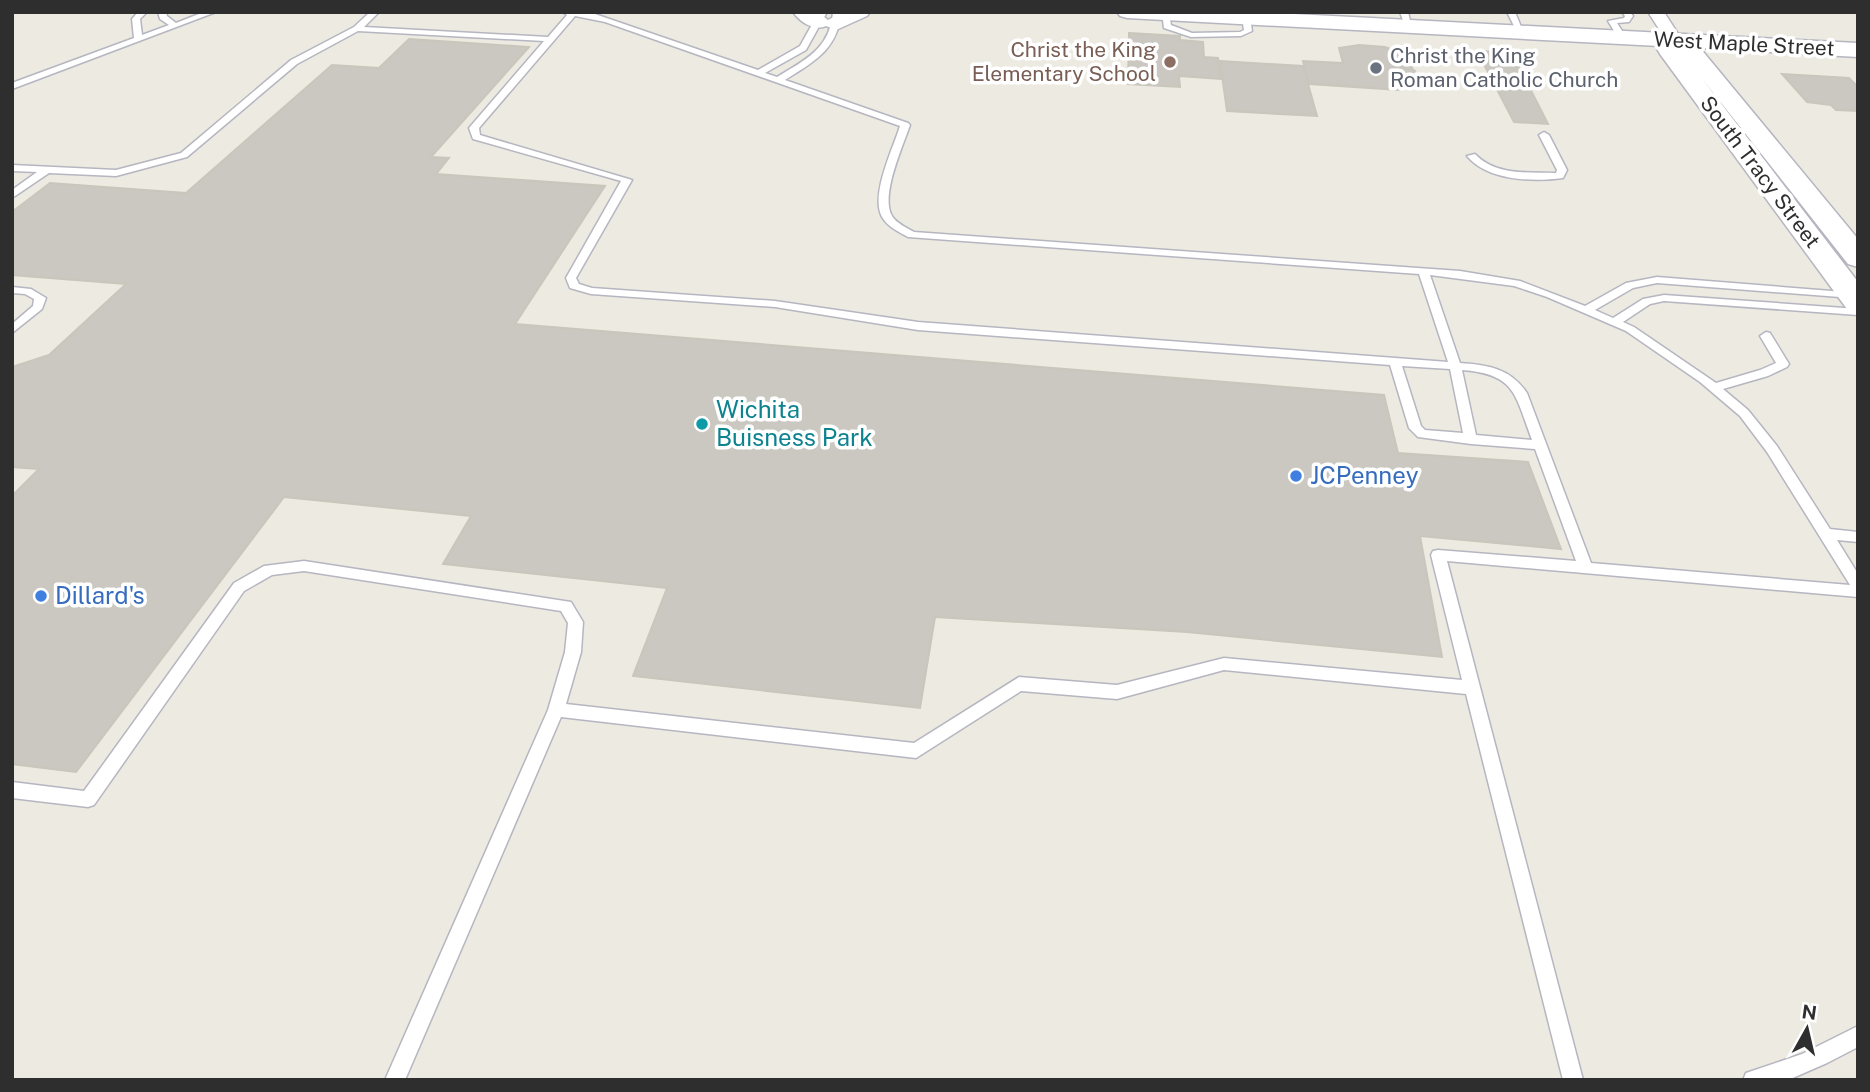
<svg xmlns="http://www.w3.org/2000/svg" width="1870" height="1092" font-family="'Public Sans',sans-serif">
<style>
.building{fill:#cac8c0;stroke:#c9c6bb;stroke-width:2}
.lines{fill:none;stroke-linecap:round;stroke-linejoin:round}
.lane-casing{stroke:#b5b6c0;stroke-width:3}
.street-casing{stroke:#b5b6c0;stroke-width:3}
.secondary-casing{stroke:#b5b6c0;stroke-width:3}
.lane{fill:#fff;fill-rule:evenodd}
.street{fill:#fff;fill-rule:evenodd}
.secondary{fill:#fff;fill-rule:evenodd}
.education-dot{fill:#8d6e63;stroke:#fff;stroke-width:2.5}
.worship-dot{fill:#6b7280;stroke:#fff;stroke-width:2.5}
.culture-dot{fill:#0f9aa8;stroke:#fff;stroke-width:2.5}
.shop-dot{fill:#3f7fe0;stroke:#fff;stroke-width:2.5}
.labels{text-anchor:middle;stroke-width:7;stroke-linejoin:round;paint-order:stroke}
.far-street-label{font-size:21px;fill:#2e2e2e;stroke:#fff}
.far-education-label{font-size:21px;fill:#785e54;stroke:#fff;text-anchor:end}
.far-worship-label{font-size:21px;fill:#5b616d;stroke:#fff;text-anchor:start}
.culture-label{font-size:24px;fill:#0d838f;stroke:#fff;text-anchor:start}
.shop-label{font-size:24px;fill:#366cbe;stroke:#fff;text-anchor:start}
</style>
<rect width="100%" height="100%" fill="#edeae2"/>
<!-- building -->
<g class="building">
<polygon points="1129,33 1180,36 1180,40 1203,42 1204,57 1218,58 1221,79 1179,76 1180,87 1128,84"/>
<polygon points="409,39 529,47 431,157 449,158 436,174 605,186 515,324 1384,395 1398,453 1528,462 1561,549 1420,536 1442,657 1187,632 935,617 920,708 633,676 667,588 443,564 471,516 284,497 76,772 12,764 12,496 39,469 12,467 12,367 49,355 126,284 12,275 12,212 50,183 186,193 332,65 379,68"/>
<polygon points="1359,45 1385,47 1402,53 1403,57 1413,62 1412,69 1415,71 1399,90 1309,84 1303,61 1343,63 1339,48"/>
<polygon points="1477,51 1501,52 1509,66 1519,67 1548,124 1514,122"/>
<polygon points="1220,61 1303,66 1317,116 1227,111"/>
<polygon points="1782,74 1849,78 1858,87 1858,111 1836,110 1831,105 1807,102"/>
</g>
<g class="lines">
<defs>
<g id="lane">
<polygon points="138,12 147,12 140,19 142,35 169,25 160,19 158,12 166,12 167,16 176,23 204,12 216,12 12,89 12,83 134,38 132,19"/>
<path d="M370,12H379L364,27L548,37L567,15L563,12H589L758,70L800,46L819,12H827L806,50L765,73L777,77C805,60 830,49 833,12H841C838,50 813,62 785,80L908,123L910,125C903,146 880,196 892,216C896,223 907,228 914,232L1460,271L1520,281L1585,306L1626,283L1657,277L1857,293L1858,296L1853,298L1657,283L1633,288L1595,310L1613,318L1643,299L1664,295L1858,309V315L1664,301L1650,304L1623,322L1634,327L1716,383L1760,370L1776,363L1760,336L1766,332L1770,333L1789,364L1787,367L1768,376L1723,389L1748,410L1777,446L1830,529L1858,532V542L1837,540L1858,574V597L1447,561L1583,1080H1563L1466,694L1224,670L1117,699L1021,691L916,758L561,717L405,1080H385L548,710L565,652L568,623L561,611L304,571L272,575L244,591L94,805L88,807L12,798V782L84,791L234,583L264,566L304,561L571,602L583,622L581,652L566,704L914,743L1019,677L1117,685L1224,658L1462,680L1431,555L1433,551L1438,550L1576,561L1535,449L1471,444L1418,437L1409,428L1390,365L918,330L775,307L591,294L570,288L566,278L621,181L473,139L469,128L544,41L358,31L297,64L187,157L116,176L49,173L12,198V190L37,172L12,171V165L116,170L181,153L291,60L354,27ZM575,16L605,22L900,126C893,149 870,195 882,217C888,227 899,232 908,237L1419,274L1448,362L918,322L775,301L592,288L579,284L576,278L632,180L480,135L479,128ZM1430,275L1514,286L1547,297L1626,331L1700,382L1740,416L1767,452L1850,585L1591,563L1527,393C1510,368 1488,365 1460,363ZM1402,366L1450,369L1463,433L1425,430L1421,426ZM1462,370C1516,374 1515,395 1532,440L1476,435Z"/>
<polygon points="1162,12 1169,14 1171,25 1192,33 1240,32 1244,30 1242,18 1246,16 1250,18 1252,31 1241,36 1191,37 1164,28"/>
<polygon points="1400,12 1408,12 1412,29 1406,29"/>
<polygon points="1507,12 1515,12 1524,34 1518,34"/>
<polygon points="1622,12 1630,12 1633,16 1629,22 1617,23 1626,37 1622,39 1619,39 1608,21 1624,18 1625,16"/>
<path d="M1544,132L1549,135L1567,170L1563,178C1533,182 1488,181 1467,156L1475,154C1496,176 1528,172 1556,173L1557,170L1539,135Z"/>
<polygon points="12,287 31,289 46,298 42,309 12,333 12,324 33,306 34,299 25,294 12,293"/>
<polygon points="1858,1026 1858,1047 1827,1063 1788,1080 1743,1080 1746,1073 1802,1054"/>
</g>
<polygon id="street" points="1648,12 1664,12 1682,40 1680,43 1668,43"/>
<g id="secondary">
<path d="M793,12H818L828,20L843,12H870L867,16L836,30L826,26C814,31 801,23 793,12Z"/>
<polygon points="1117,12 1255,12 1858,43 1858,57 1700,48 1858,239 1858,267 1848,264 1700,76 1858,282 1858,312 1847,309 1660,54 1657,49 1659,46 1127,18 1120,16"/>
</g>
</defs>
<!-- lane casing -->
<use href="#lane" class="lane-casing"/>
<!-- street casing -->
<use href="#street" class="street-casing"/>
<!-- secondary casing -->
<use href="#secondary" class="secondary-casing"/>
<!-- lane -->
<use href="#lane" class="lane"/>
<!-- street -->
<use href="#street" class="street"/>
<!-- secondary -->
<use href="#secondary" class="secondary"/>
</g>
<!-- markers -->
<circle class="education-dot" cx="1170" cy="62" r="7"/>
<circle class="worship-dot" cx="1376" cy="68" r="7"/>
<circle class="culture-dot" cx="702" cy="424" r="7"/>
<g class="shop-dot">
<circle cx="1296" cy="476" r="7"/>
<circle cx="41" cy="596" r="7"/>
</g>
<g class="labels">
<!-- far-street labels -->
<g class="far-street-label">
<text transform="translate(1744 44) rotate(3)" y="7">West Maple Street</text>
<text transform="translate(1760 172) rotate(53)" y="7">South Tracy Street</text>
</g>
<!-- far-education labels -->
<g class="far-education-label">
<text x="1156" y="57">Christ the King<tspan x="1156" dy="24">Elementary School</tspan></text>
</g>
<!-- far-worship labels -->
<g class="far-worship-label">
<text x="1390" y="63">Christ the King<tspan x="1390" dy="24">Roman Catholic Church</tspan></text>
</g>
<!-- culture labels -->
<g class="culture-label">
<text x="716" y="418">Wichita<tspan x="716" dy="28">Buisness Park</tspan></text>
</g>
<!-- shop labels -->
<g class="shop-label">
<text x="1310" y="484">JCPenney</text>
<text x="55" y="604">Dillard's</text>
</g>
</g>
<!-- border -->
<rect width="1870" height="1092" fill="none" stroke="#2e2e2e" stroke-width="28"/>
<!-- north arrow -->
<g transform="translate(1807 1029) rotate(8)" stroke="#ffffff" stroke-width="5" paint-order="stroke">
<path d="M0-5L12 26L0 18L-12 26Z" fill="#2e2e2e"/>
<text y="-10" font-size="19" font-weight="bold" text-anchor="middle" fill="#2e2e2e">N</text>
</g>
</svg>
